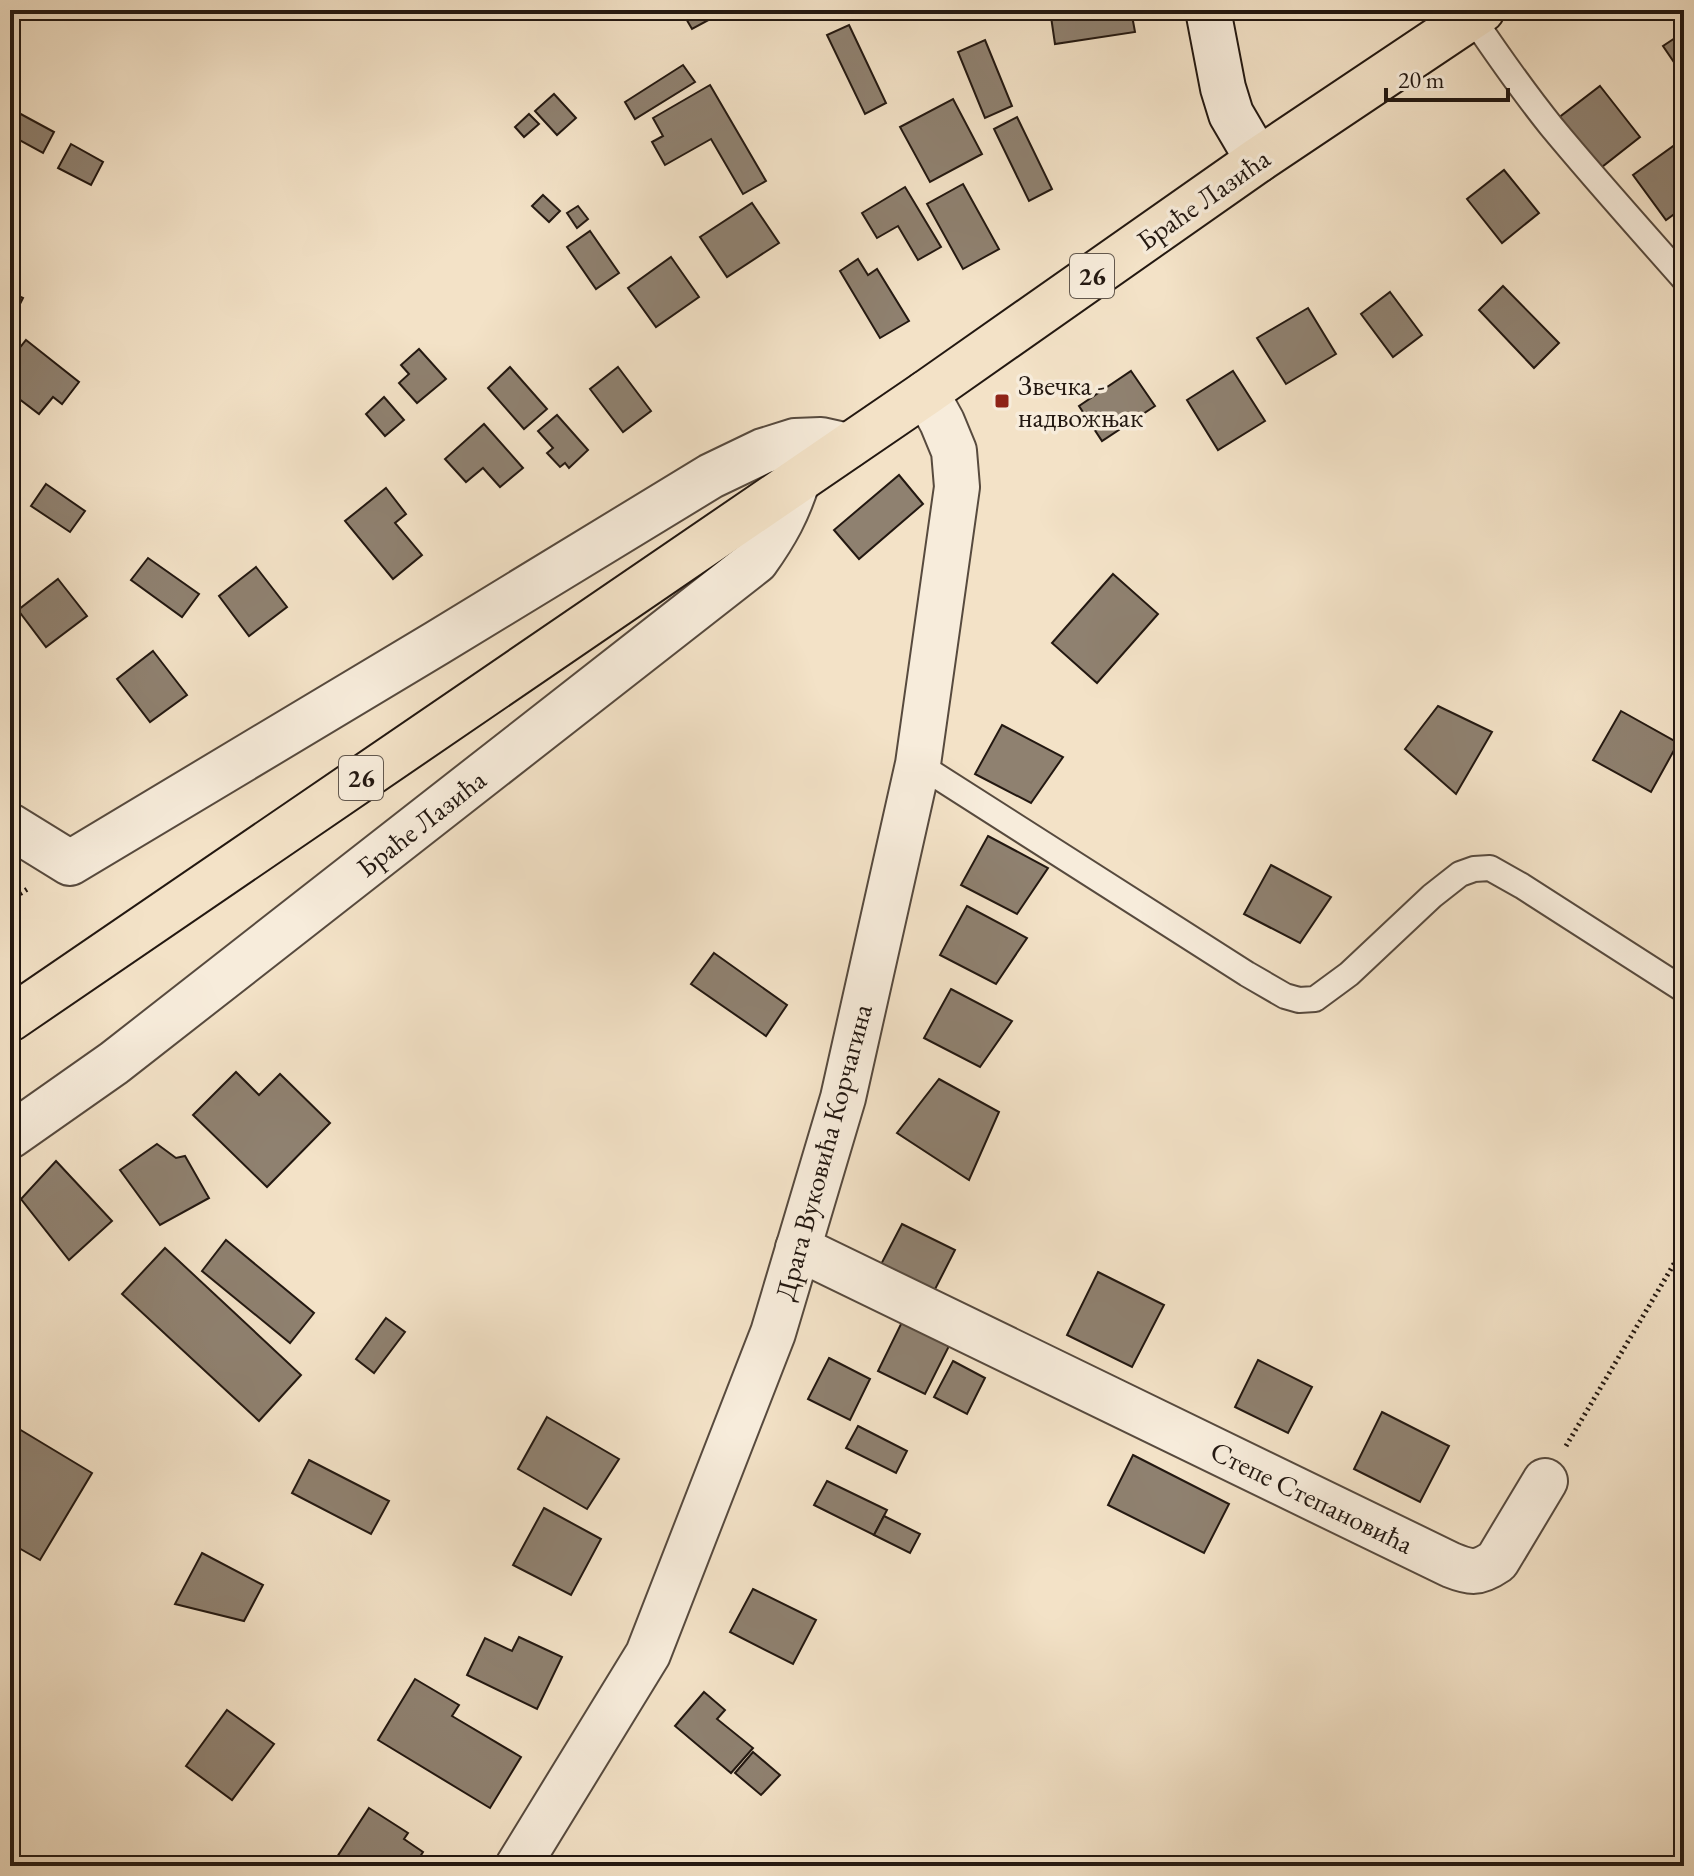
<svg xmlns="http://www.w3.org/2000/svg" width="1694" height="1876" font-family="'EB Garamond',serif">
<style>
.building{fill:#8f8170;stroke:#231811;stroke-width:2}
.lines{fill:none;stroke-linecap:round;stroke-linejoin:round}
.service-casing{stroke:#574a3e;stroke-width:28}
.minor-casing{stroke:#574a3e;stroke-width:48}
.tertiary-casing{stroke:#574a3e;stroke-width:48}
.secondary-casing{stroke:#231811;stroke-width:48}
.primary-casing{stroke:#231811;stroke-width:48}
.path{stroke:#231811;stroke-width:5;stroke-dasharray:2 4;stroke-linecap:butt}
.service{stroke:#f7ecdb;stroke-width:24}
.minor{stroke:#f7ecdb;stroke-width:44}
.tertiary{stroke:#f7ecdb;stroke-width:44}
.secondary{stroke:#f7ecdb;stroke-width:44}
.primary{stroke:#f3e2c7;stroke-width:44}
.poi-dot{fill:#8f2418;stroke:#f7ecdb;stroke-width:3}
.labels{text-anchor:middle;stroke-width:7;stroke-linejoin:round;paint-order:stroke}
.shield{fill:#f7ecdb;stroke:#63584e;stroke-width:2}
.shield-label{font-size:26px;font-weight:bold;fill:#231811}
.street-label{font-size:28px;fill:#231811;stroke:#f7ecdb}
.poi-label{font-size:28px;fill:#231811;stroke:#f7ecdb;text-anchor:start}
</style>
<rect width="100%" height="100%" fill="#f3e2c7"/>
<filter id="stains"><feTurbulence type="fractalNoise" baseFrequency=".0025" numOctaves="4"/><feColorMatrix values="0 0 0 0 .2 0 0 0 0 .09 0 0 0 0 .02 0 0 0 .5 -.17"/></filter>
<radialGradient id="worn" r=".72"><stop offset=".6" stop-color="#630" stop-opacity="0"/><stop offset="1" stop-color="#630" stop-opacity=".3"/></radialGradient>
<!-- building -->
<g class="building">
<polygon points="681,10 727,10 692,29"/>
<polygon points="1050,10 1131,10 1135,32 1055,44"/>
<polygon points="849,25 886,103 865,114 827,35"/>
<polygon points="1684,32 1684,77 1663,46"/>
<polygon points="985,40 1012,106 985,118 958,52"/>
<polygon points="683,65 695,82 635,119 625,102"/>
<polygon points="710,85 766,181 743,194 711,139 665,165 652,142 663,136 653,118"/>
<polygon points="1600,86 1640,137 1593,174 1553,122"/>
<polygon points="554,94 576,118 557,135 535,111"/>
<polygon points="953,99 982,154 930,182 900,127"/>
<polygon points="17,112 54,132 43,153 10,135 10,126"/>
<polygon points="529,114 539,124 524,137 515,127"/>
<polygon points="1017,117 1052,189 1029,201 994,129"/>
<polygon points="1683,139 1684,207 1666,220 1633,175"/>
<polygon points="71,144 103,162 91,185 58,168"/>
<polygon points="1504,170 1539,213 1502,243 1467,199"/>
<polygon points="963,184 999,249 963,269 927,204"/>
<polygon points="905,187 941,247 918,260 898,226 877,238 862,213"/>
<polygon points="543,195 560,211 549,222 532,206"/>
<polygon points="752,203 779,243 727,277 700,237"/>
<polygon points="578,206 588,219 577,228 567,213"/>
<polygon points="590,231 619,273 596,289 567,247"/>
<polygon points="671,257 699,297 656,327 628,288"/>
<polygon points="858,259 868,275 877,269 909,321 880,338 840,271"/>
<polygon points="1503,286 1559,343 1534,368 1479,310"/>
<polygon points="10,292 23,298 14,316 10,314"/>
<polygon points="1390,292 1422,335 1393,357 1361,314"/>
<polygon points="1308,308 1336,354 1286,384 1257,338"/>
<polygon points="26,340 79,382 62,404 53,397 39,414 10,392 10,360"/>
<polygon points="419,349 446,379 417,403 399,383 409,374 401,365"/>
<polygon points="510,367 547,409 524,429 488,388"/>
<polygon points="618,367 651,411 623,432 590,389"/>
<polygon points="1131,371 1155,406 1102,441 1079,406"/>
<polygon points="1233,371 1265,421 1218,450 1187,400"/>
<polygon points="384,397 404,420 385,436 366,414"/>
<polygon points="557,415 588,450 569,468 565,463 560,467 547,453 553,448 538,431"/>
<polygon points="484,424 523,468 500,487 483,468 466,482 445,459"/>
<polygon points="899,475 923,504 859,559 834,530"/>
<polygon points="46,484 85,511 70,532 31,506"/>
<polygon points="386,488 406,514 395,523 422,555 393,579 345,521"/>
<polygon points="148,558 199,594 182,617 131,580"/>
<polygon points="256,567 287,607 249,636 219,596"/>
<polygon points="1113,574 1158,614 1097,683 1052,643"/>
<polygon points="58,579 87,616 46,647 18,610"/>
<polygon points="153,651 187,695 150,722 117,679"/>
<polygon points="1438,706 1492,732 1456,794 1405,749"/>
<polygon points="1621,711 1678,743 1651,792 1593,760"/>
<polygon points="1002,725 1063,757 1031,803 975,774"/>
<polygon points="988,836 1048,868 1017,914 961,885"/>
<polygon points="1271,865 1331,897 1300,943 1244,914"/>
<polygon points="967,906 1027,938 996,984 940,955"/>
<polygon points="714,953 787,1005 766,1036 691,984"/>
<polygon points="951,989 1012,1021 980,1067 924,1038"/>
<polygon points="236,1072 259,1095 280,1074 330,1123 267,1187 193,1115"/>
<polygon points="939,1079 999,1112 969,1180 897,1133"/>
<polygon points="157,1144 176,1158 185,1156 209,1198 160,1225 120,1170"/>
<polygon points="56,1161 112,1221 69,1260 21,1199"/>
<polygon points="902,1224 955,1250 929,1301 876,1274"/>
<polygon points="226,1240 314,1313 290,1343 202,1271"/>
<polygon points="165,1248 301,1375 259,1421 122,1294"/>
<polygon points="1098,1272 1164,1305 1132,1367 1067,1335"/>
<polygon points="386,1318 405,1332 374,1373 356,1359"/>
<polygon points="902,1322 949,1346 925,1394 878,1371"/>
<polygon points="829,1358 870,1379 850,1420 808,1399"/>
<polygon points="1258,1360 1312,1387 1288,1433 1235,1407"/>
<polygon points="953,1361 985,1378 967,1414 934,1397"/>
<polygon points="1382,1412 1449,1446 1420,1502 1354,1469"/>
<polygon points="547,1417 619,1459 587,1509 518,1469"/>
<polygon points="14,1426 92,1473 40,1560 10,1543 10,1433"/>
<polygon points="858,1426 907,1451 896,1473 846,1448"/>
<polygon points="1133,1455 1229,1504 1204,1553 1108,1505"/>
<polygon points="309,1460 389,1501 371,1534 292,1493"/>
<polygon points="827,1481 887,1510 874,1535 814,1505"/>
<polygon points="544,1508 601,1539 571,1595 513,1565"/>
<polygon points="884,1516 920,1534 910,1553 874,1535"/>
<polygon points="202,1553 263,1585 244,1621 175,1604"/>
<polygon points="753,1589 816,1620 793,1664 730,1632"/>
<polygon points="519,1637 562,1657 537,1709 467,1675 485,1638 512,1651"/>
<polygon points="415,1679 459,1705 452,1716 521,1757 490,1808 378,1740"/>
<polygon points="704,1692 725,1710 717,1719 753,1748 731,1773 675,1726"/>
<polygon points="227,1710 274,1744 232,1800 186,1766"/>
<polygon points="753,1752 780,1775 761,1795 735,1773"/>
<polygon points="369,1808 408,1833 404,1839 423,1852 414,1866 352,1866 337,1857"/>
</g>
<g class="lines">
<defs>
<g id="service">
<path d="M1472,17C1497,54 1523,91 1551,126C1594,178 1639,228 1684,279"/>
<polyline points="918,764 1247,974 1285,996 1299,1000 1315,999 1349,974 1432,896 1460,874 1474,869 1490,868 1522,886 1684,990"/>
</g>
<g id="minor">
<polyline points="10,826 70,863 437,643 711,476 763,451 795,441 821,440 848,446"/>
<path d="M10,1136L114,1063L756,561C776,533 788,511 798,479"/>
<path d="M798,1248L1451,1565C1471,1573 1478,1574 1497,1561L1545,1481"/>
</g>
<polyline id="tertiary" points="518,1866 648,1654 773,1333 843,1098 918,764 957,487 954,451 942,422 926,393"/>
<polyline id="secondary" points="1208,10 1223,88 1231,114 1258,160"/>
<polyline id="primary" points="10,1019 926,393 1258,160 1482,10"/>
</defs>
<!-- service casing -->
<use href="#service" class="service-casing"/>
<!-- minor casing -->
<use href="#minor" class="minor-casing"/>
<!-- tertiary casing -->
<use href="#tertiary" class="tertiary-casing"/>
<!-- secondary casing -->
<use href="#secondary" class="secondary-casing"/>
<!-- primary casing -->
<use href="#primary" class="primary-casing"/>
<!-- path -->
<g class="path">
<polyline points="10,900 29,888"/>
<polyline points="1566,1446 1684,1247"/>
</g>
<!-- service -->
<use href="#service" class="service"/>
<!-- minor -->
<use href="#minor" class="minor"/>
<!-- tertiary -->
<use href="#tertiary" class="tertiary"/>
<!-- secondary -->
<use href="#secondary" class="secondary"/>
<!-- primary -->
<use href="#primary" class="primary"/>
</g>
<!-- markers -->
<rect class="poi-dot" x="994" y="393" width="16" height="16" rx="4"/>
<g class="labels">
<!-- shield labels -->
<g class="shield">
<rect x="1070" y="254" width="44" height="44" rx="6"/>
<rect x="339" y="756" width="44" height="44" rx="6"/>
</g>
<g class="shield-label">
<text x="1092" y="285">26</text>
<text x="361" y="787">26</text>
</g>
<!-- street labels -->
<g class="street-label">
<text transform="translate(1203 199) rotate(-35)" y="10">Браће Лазића</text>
<text transform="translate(421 823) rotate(-38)" y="10">Браће Лазића</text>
<text transform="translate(823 1152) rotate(-75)" y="10">Драга Вуковића Корчагина</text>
<text transform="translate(1312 1497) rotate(26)" y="10">Степе Степановића</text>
</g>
<!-- poi labels -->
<g class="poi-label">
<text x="1018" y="395">Звечка -<tspan x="1018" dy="32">надвожњак</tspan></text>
</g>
</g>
<!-- margin -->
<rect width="1694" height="1876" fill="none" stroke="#f3e2c7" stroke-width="40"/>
<rect x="12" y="12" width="1670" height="1852" fill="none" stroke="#231811" stroke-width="4"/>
<rect x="20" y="20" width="1654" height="1836" fill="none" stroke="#231811" stroke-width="2"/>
<!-- scale -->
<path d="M1386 88v12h122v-12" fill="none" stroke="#231811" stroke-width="4"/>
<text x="1398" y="88" font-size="24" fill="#231811" stroke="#f7ecdb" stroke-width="6" paint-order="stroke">20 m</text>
<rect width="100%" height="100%" filter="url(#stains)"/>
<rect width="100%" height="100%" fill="url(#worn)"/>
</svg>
